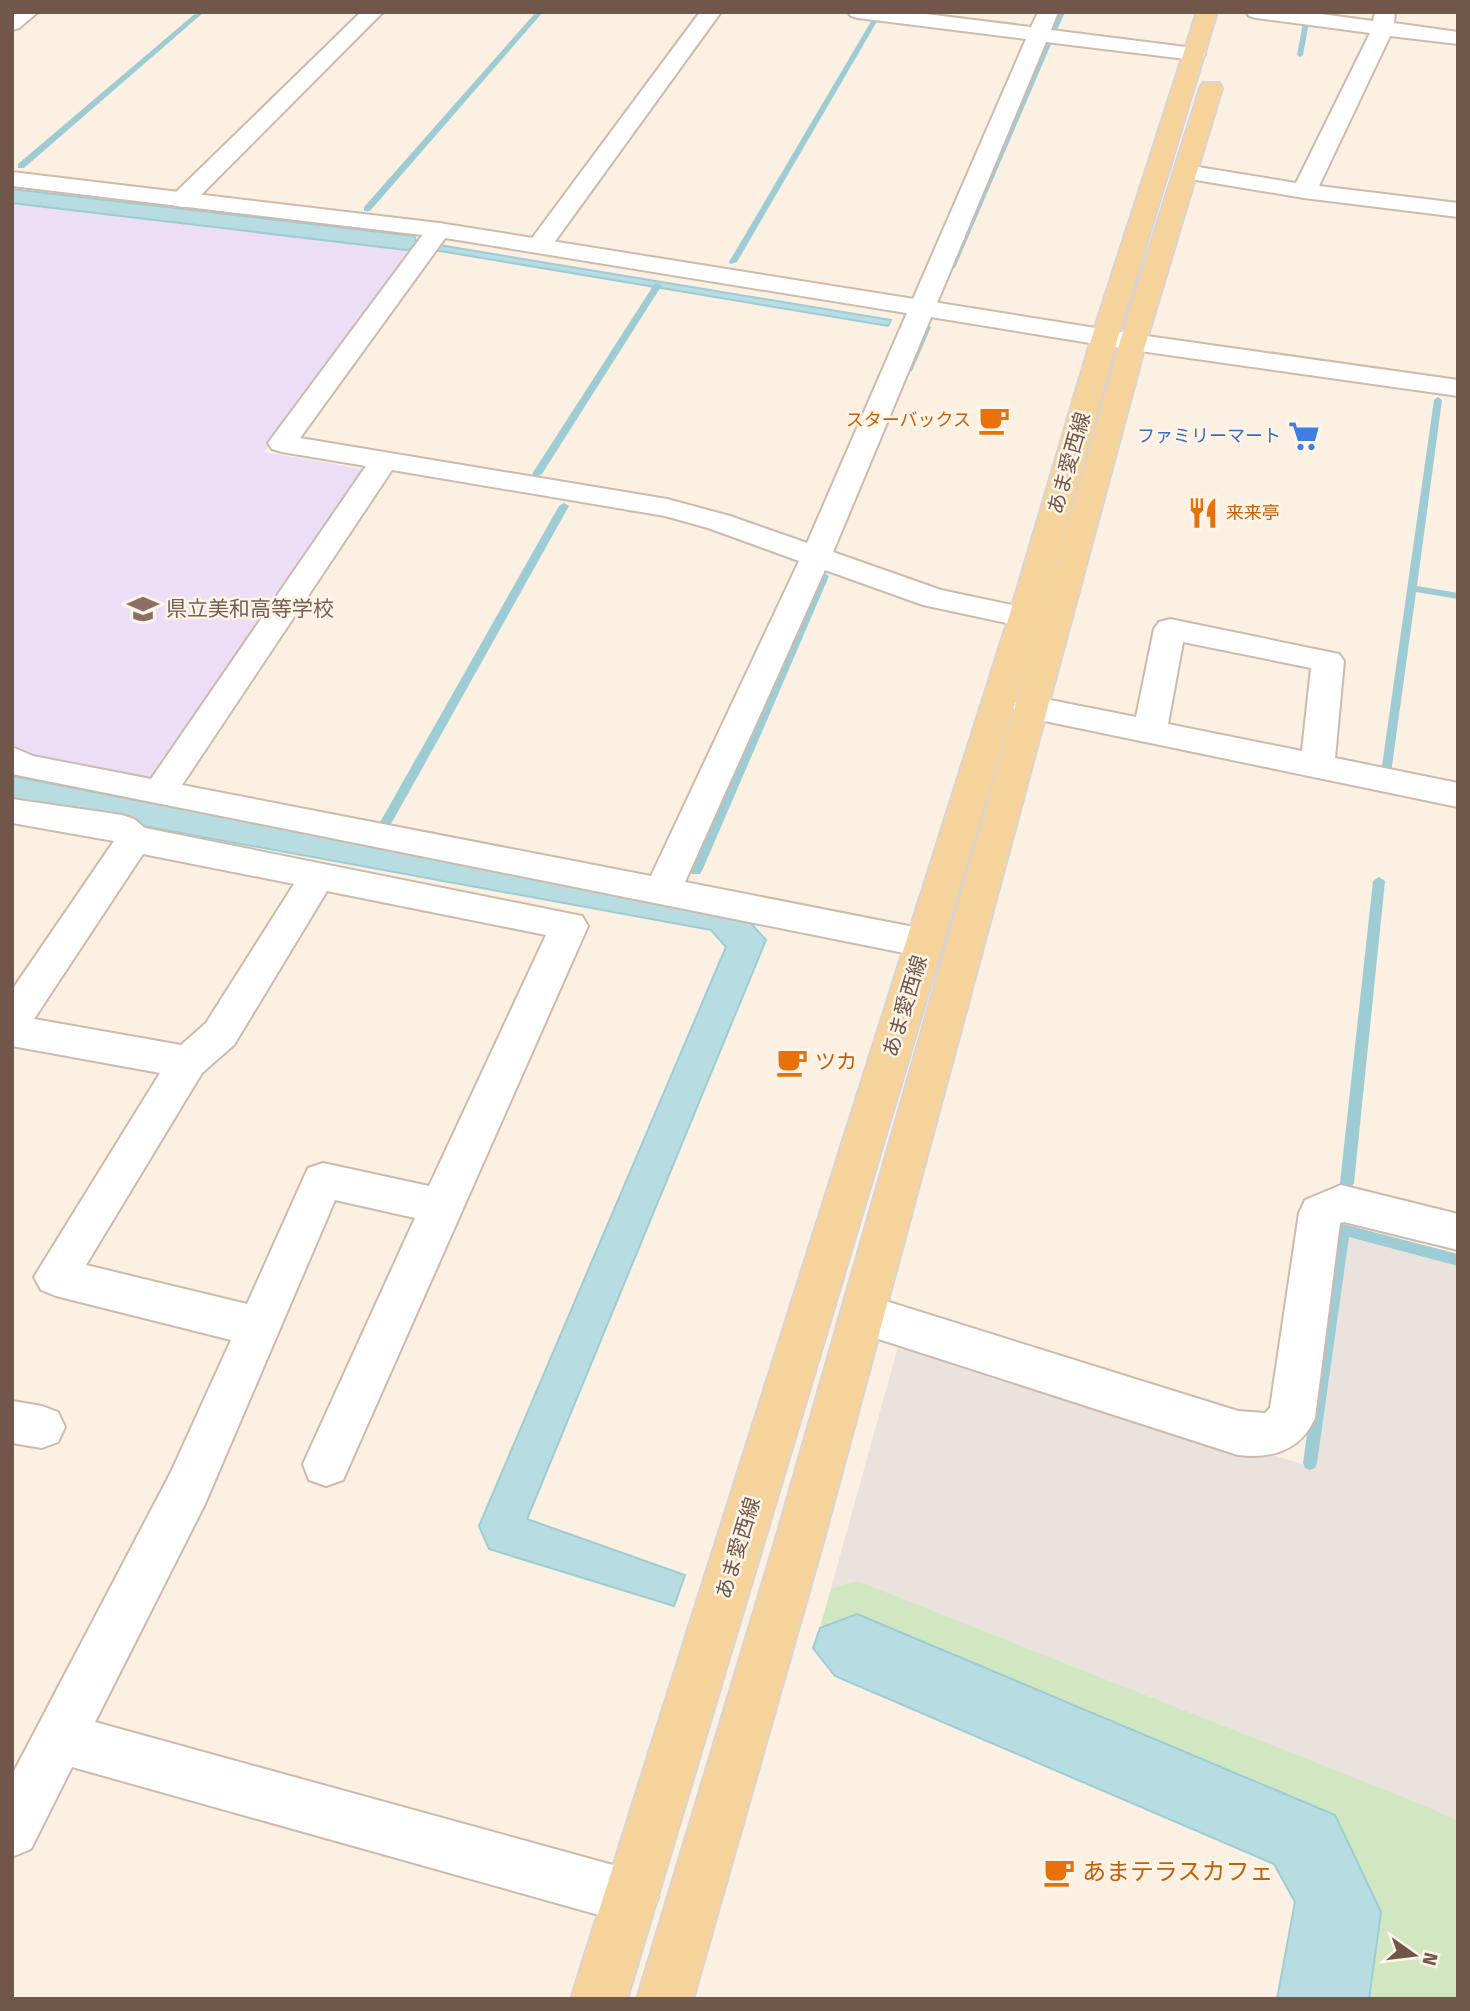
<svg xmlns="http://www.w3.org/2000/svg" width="1470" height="2011" font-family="'Fira Sans','Noto Sans JP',sans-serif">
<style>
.industrial{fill:#eae2dc}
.education{fill:#eddef7}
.green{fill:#d1e7c1}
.water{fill:#b7dde3;stroke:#9eccd4;stroke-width:2}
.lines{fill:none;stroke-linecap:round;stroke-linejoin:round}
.stream{fill:#9eccd4;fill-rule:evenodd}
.street-casing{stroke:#cdbaac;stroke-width:4}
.secondary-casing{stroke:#d0b9a9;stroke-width:4}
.primary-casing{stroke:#dad3d0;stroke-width:4}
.street{fill:#fff;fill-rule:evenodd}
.secondary{fill:#fff;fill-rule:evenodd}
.primary{fill:#f7d39c;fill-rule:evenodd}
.labels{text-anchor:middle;stroke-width:5;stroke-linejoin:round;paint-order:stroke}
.far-food-label{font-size:18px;fill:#c56008;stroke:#fef4e7;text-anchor:end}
.far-shop-label{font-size:18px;fill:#366cbe;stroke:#fef4e7;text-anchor:end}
.street-label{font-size:21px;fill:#70574a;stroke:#fef4e7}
.education-label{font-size:21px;fill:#785e54;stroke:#fef4e7;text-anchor:start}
.food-label{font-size:21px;fill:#c56008;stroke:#fef4e7;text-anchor:start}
.near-food-label{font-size:24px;fill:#c56008;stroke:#fef4e7;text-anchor:start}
</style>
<rect width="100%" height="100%" fill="#fbf0e1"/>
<!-- industrial -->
<polygon class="industrial" points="1347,1234 1458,1262 1458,1999 1369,1999 1381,1912 820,1628 901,1336 1314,1468"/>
<!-- education -->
<polygon class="education" points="12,203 406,250 412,253 264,452 368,470 154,784 29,759 12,748"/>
<!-- green -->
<polygon class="green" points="857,1581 1423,1805 1458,1821 1458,1999 1369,1999 1381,1912 820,1628 831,1589"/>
<!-- water -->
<g class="water">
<polygon points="12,189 414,236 417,243 414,248 406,250 12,203"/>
<polygon points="439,245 891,320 888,326 434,250"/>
<polygon points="12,776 747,919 766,940 527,1519 685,1575 674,1606 489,1549 479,1526 726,947 711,930 12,802"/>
<polygon points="857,1614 1335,1815 1381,1912 1369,1999 1277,1999 1295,1902 1274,1864 835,1676 813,1648 820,1628"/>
</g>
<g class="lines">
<!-- stream -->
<g class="stream">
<polygon points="197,12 204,12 24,168 18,168 18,164"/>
<polygon points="536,12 543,12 370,211 364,211 364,207"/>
<polygon points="1059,12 1065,12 1057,30 1053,30"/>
<polygon points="876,16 879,18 737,262 730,264 729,262 873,18"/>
<polygon points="1306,21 1309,23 1303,55 1300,57 1297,55 1303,23"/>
<polygon points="1049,40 1052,42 955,268 948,270 947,268 1046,42"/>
<polygon points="655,283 662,285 542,474 537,477 534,476 532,474"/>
<polygon points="927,324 931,327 912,371 905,373 904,371 923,327"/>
<polygon points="1438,397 1442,400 1417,586 1458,593 1458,599 1416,592 1391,773 1386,777 1381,773 1434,400"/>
<polygon points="564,503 569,506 391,824 385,828 381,827 379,824 559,506"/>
<polygon points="824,573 829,576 702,871 700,874 692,874 690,871 819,576"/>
<polygon points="1379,877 1385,881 1354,1183 1352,1187 1347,1189 1342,1187 1340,1183 1373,881"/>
<polygon points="1343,1224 1458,1254 1458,1266 1349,1237 1317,1463 1315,1468 1310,1470 1305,1468 1303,1463 1336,1230 1338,1226"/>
</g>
<defs>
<g id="street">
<polygon points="14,12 38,12 19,28 12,30"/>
<polygon points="361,12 383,12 191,205 182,207 173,205 170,200 173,195"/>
<polygon points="700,12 721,12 548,251 539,253 530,251 527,246 530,241"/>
<path d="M848,12H910L1031,27L1038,12H1058L1051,30L1194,48L1202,49L1205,54L1202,59L1194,60L1046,42L833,552L941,590L1036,610L1041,617L1036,624L1025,627L923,605L825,570L685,882L924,929L937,933L943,943L937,953L924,957L12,774V747L33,756L151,779L366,466L282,452L272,449L268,443L430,225L439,223L448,225L451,230L300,438L667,499L730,516L807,543L1026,39L858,18L851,16ZM392,470L665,516L708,528L799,561L651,876L182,785Z"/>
<polygon points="1246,12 1306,12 1373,21 1375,12 1395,12 1394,23 1458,32 1458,44 1390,36 1319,186 1458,203 1458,217 1304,198 1178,177 1174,172 1178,167 1186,165 1296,183 1370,33 1256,18 1249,16"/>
<path d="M1170,619L1339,654L1344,661L1335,758L1458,783V807L1030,718L1018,715L1013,707L1018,699L1030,696L1136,717L1154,629L1159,622ZM1183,642L1311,668L1302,751L1168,724Z"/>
<path d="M12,799L122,815L134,819L145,828L582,916L588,926L343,1480L326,1486L309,1480L303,1464L415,1218L335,1200L205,1504L95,1722L631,1870L650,1878L658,1897L650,1916L631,1924L72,1767L31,1849L12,1857V1775L171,1472L231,1340L56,1296L41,1290L34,1277L160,1073L12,1046V990L114,841L12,823ZM143,854L294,884L206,1023L181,1045L34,1019ZM327,891L546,935L429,1186L323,1163L308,1168L247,1304L86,1265L202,1073L234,1045Z"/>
<path d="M1341,1185L1458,1214V1250L1344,1222L1340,1223L1315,1418C1300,1451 1272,1459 1238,1455L863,1334L847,1328L841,1314L847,1300L863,1294L1238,1411L1265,1413L1270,1408L1299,1213L1305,1200Z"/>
<polygon points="12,1401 42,1406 58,1412 65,1427 58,1442 42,1448 12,1443"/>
</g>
<polygon id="secondary" points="12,172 439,223 1133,334 1458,380 1458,396 1133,350 439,237 12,186"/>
<polygon id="primary" points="1197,12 1217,12 1118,337 1043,610 1120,342 1200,88 1203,83 1219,83 1222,88 1146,342 823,1542 693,1999 637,1999 775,1542 1039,623 627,1999 571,1999 1009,617 1092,337"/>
</defs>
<!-- street casing -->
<use href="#street" class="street-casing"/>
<!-- secondary casing -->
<use href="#secondary" class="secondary-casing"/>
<!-- primary casing -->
<use href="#primary" class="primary-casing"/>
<!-- street -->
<use href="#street" class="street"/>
<!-- secondary -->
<use href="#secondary" class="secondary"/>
<!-- primary -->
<use href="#primary" class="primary"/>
</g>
<!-- icons -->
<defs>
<symbol id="cafe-bare" viewBox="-9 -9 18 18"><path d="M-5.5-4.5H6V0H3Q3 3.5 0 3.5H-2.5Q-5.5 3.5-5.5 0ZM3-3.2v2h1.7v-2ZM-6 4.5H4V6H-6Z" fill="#e8710a" stroke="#fef4e7" stroke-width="2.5" paint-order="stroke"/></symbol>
<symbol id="supermarket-bare" viewBox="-9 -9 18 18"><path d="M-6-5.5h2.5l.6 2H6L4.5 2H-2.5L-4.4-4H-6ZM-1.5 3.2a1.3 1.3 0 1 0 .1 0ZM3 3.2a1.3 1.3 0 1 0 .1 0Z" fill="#3f7fe0" stroke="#fef4e7" stroke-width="2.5" paint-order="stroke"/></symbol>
<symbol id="restaurant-bare" viewBox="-9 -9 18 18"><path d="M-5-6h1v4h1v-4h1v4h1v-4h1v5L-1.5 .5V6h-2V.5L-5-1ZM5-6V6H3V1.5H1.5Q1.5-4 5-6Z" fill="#e8710a" stroke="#fef4e7" stroke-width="2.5" paint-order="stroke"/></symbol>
<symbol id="school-bare" viewBox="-9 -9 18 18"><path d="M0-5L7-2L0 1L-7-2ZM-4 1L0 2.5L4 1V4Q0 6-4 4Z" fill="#8d6e63" stroke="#fef4e7" stroke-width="2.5" paint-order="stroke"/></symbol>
</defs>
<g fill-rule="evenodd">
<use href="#cafe-bare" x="972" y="398" width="44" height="44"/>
<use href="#supermarket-bare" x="1282" y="414" width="44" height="44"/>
<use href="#restaurant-bare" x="1181" y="491" width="44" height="44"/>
<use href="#school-bare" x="121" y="587" width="44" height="44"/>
<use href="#cafe-bare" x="770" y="1040" width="44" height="44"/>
<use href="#cafe-bare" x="1037" y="1850" width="44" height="44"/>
</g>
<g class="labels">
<!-- far-food labels -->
<g class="far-food-label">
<text x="971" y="426">スターバックス</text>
<text x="1226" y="519" text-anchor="start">来来亭</text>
</g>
<!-- far-shop labels -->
<g class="far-shop-label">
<text x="1281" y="442">ファミリーマート</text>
</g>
<!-- street labels -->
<g class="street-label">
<text transform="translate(1069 463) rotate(-74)" y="7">あま愛西線</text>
<text transform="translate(905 1006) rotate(-73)" y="7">あま愛西線</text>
<text transform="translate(738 1548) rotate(-73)" y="7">あま愛西線</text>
</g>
<!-- education labels -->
<g class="education-label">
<text x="166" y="616">県立美和高等学校</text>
</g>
<!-- food labels -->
<g class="food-label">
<text x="815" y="1069">ツカ</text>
</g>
<!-- near-food labels -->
<g class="near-food-label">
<text x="1082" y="1880">あまテラスカフェ</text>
</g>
</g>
<!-- border -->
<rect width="1470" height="2011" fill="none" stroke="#70574a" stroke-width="28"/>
<!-- north arrow -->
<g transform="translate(1414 1955) rotate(104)" stroke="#fef4e7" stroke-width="5" paint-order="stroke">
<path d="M0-5L12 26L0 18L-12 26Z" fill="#70574a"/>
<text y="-10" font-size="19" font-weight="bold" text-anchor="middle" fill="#70574a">N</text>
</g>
</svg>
